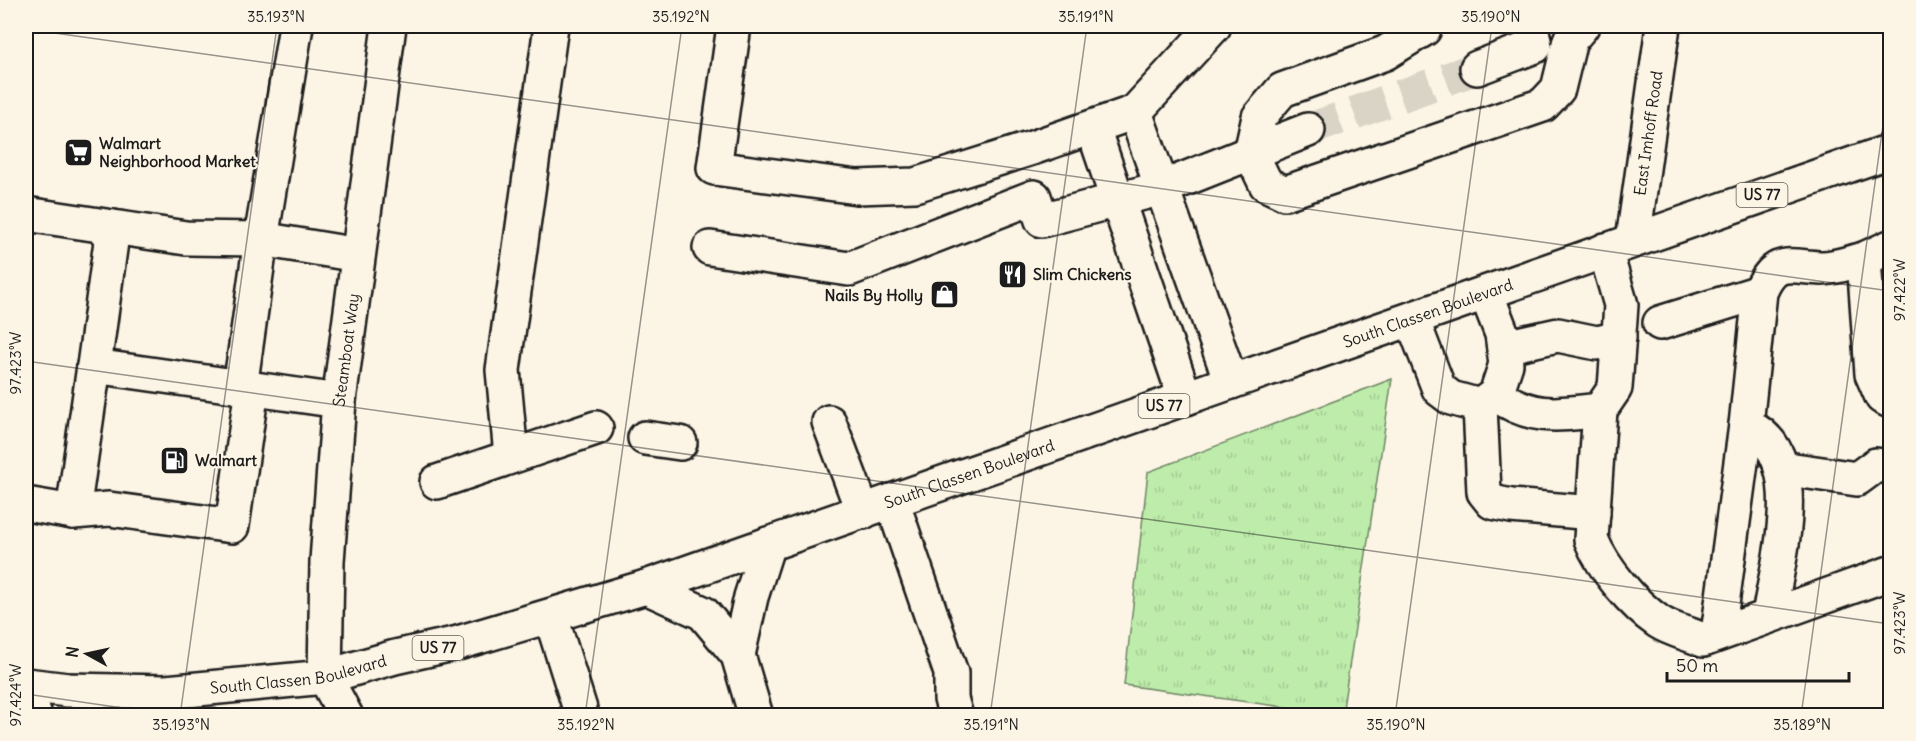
<svg xmlns="http://www.w3.org/2000/svg" width="1916" height="741" font-family="Delius,sans-serif">
<style>
.grass{fill:url(#grass-tufts);stroke:#6d8464;stroke-width:1.5}
.lines{fill:none;stroke-linecap:round;stroke-linejoin:round}
.minor-tunnel{stroke:#dad4c7;stroke-width:33;stroke-dasharray:33 16;stroke-linecap:butt}
.minor-casing{stroke:#1c1c1c;stroke-width:38}
.major-casing{stroke:#1c1c1c;stroke-width:38}
.minor{stroke:#fcf5e5;stroke-width:33}
.major{stroke:#fcf5e5;stroke-width:33}
.ticks{fill:none;stroke:#1c1c1c;stroke-width:1.5;stroke-opacity:0.45}
.labels{text-anchor:middle;stroke-width:4.5;stroke-linejoin:round;paint-order:stroke}
.shield{fill:#fcf5e5;stroke:#5f5d58;stroke-width:1.5}
.shield-label{font-size:15px;font-weight:bold;fill:#1c1c1c}
.street-label{font-size:16px;fill:#1c1c1c;stroke:#fcf5e5}
.poi-label{font-size:16px;font-weight:bold;fill:#1c1c1c;stroke:#fcf5e5;text-anchor:start}
.neatline{fill:none;stroke:#1c1c1c;stroke-width:2}
.ticks-label{font-size:15px;text-anchor:middle;fill:#1c1c1c}
</style>
<defs>
<pattern id="grass-tufts" width="24" height="20" patternUnits="userSpaceOnUse" patternTransform="scale(1.5)"><rect width="24" height="20" fill="#beedab"/><path d="M3 7l-1-3M5 7V3M7 7l1-3M15 17l-1-3M17 17v-4M19 17l1-3" fill="none" stroke="#a3cb93"/></pattern>
</defs>
<rect width="100%" height="100%" fill="#fcf5e5"/>
<filter id="ink" filterUnits="userSpaceOnUse"><feTurbulence type="fractalNoise" baseFrequency=".0167" numOctaves="2"/><feDisplacementMap in="SourceGraphic" scale="12" xChannelSelector="R" yChannelSelector="G"/><feConvolveMatrix kernelMatrix="1 2 1 2 8 2 1 2 1" color-interpolation-filters="sRGB"/></filter>
<g filter="url(#ink)">
<!-- grass -->
<polygon class="grass" points="1392,379 1342,715 1124,685 1148,472"/>
<g class="lines">
<!-- minor-tunnel -->
<polyline class="minor-tunnel" points="1308,130 1477,68"/>
<defs>
<g id="minor">
<polyline points="734,26 714,168 857,187 915,185 1032,148 1135,112 1214,26"/>
<polyline points="1424,29 1385,53 1282,90 1259,117 1251,153 1266,184 1285,193 1543,105 1558,89 1570,40 1582,26"/>
<polyline points="1477,68 1535,46 1531,26"/>
<polyline points="1135,112 1231,382"/>
<polyline points="1093,128 1185,398"/>
<polyline points="26,214 186,238 261,239 358,255"/>
<polyline points="1890,247 1864,259 1872,374 1882,397 1890,401"/>
<polyline points="710,248 849,269 1034,197 1042,220 1162,188 1308,130"/>
<polyline points="1412,319 1439,389 1451,398 1480,406 1496,394 1506,364 1502,334 1486,293"/>
<polyline points="1660,323 1760,292"/>
<polyline points="1504,347 1558,335 1597,343 1619,338"/>
<polyline points="94,366 113,227"/>
<polyline points="240,388 261,239 296,26"/>
<path d="M1496,394C1531,420 1559,415 1600,410L1615,388L1621,305L1605,250"/>
<polyline points="1480,406 1484,492 1492,502 1511,506 1593,513"/>
<path d="M1600,410L1591,539C1603,569 1633,604 1659,622C1671,630 1690,634 1703,640L1890,573"/>
<polyline points="829,422 863,512"/>
<polyline points="645,438 680,443"/>
<polyline points="511,456 503,370 551,26"/>
<polyline points="1781,468 1857,479 1876,465 1890,467"/>
<polyline points="437,482 596,428"/>
<polyline points="892,501 951,673 951,699 956,716"/>
<polyline points="26,504 73,512 94,366 339,401"/>
<polyline points="73,512 109,509 232,526 252,389"/>
<polyline points="646,587 703,613 738,655 756,716"/>
<path d="M1769,616C1777,562 1812,454 1746,425L1760,292C1776,256 1789,267 1822,268C1836,268 1851,262 1864,259"/>
<polyline points="551,617 580,709"/>
<polyline points="1718,634 1746,425"/>
<polyline points="738,655 751,597 768,544"/>
<path id="s1" d="M325,677L327,561L339,401L389,26"/>
<polyline points="26,686 35,716"/>
</g>
<g id="major">
<path id="s2" d="M1633,240L1663,26"/>
<polyline points="325,677 346,716"/>
<path id="s3" d="M26,685L68,690L166,692L325,677L395,657L458,643L646,587L1890,151"/>
</g>
</defs>
<!-- minor casing -->
<use href="#minor" class="minor-casing"/>
<!-- major casing -->
<use href="#major" class="major-casing"/>
<!-- minor -->
<use href="#minor" class="minor"/>
<!-- major -->
<use href="#major" class="major"/>
</g>
</g>
<!-- ticks -->
<path class="ticks" d="M26,29L1890,291M26,361L1890,624M26,694L178,716M180,716L277,26M585,716L682,26M990,716L1087,26M1395,716L1492,26M1801,716L1890,75"/>
<!-- icons -->
<defs>
<symbol id="supermarket-square" viewBox="-11 -11 22 22"><rect x="-9" y="-9" width="18" height="18" rx="4" fill="#1c1c1c" stroke="#fcf5e5"/><path d="M-6-5.5h2.5l.6 2H6L4.5 2H-2.5L-4.4-4H-6ZM-1.5 3.2a1.3 1.3 0 1 0 .1 0ZM3 3.2a1.3 1.3 0 1 0 .1 0Z" fill="#fff"/></symbol>
<symbol id="restaurant-square" viewBox="-11 -11 22 22"><rect x="-9" y="-9" width="18" height="18" rx="4" fill="#1c1c1c" stroke="#fcf5e5"/><path d="M-5-6h1v4h1v-4h1v4h1v-4h1v5L-1.5 .5V6h-2V.5L-5-1ZM5-6V6H3V1.5H1.5Q1.5-4 5-6Z" fill="#fff"/></symbol>
<symbol id="shop-square" viewBox="-11 -11 22 22"><rect x="-9" y="-9" width="18" height="18" rx="4" fill="#1c1c1c" stroke="#fcf5e5"/><path d="M-5-2.5h2.3a2.7 3.5 0 0 1 5.4 0H5L5.5 6h-11ZM-1.5-2.5h3a1.5 2.3 0 0 0-3 0Z" fill="#fff"/></symbol>
<symbol id="fuel-square" viewBox="-11 -11 22 22"><rect x="-9" y="-9" width="18" height="18" rx="4" fill="#1c1c1c" stroke="#fcf5e5"/><path d="M-5.5-6h7V0h2V4h1.3V-2.5L3-4.5l.8-.8L6-3V5H2.5V1h-1V6h-7ZM-4.2-4.7v3.2H.2V-4.7Z" fill="#fff"/></symbol>
</defs>
<g fill-rule="evenodd">
<use href="#supermarket-square" x="62" y="136" width="33" height="33"/>
<use href="#restaurant-square" x="996" y="258" width="33" height="33"/>
<use href="#shop-square" x="928" y="278" width="33" height="33"/>
<use href="#fuel-square" x="158" y="444" width="33" height="33"/>
</g>
<g class="labels">
<!-- shield labels -->
<g class="shield">
<rect x="1736.5" y="183" width="51" height="24" rx="4.5"/>
<rect x="1138.5" y="394" width="51" height="24" rx="4.5"/>
<rect x="412.5" y="636" width="51" height="24" rx="4.5"/>
</g>
<g class="shield-label">
<text x="1762" y="200">US 77</text>
<text x="1164" y="411">US 77</text>
<text x="438" y="653">US 77</text>
</g>
<!-- street labels -->
<g class="street-label">
<text dy="6" stroke="none"><textPath href="#s2" startOffset="108">East Imhoff Road</textPath></text>
<text dy="6" stroke="none"><textPath href="#s3" startOffset="1462">South Classen Boulevard</textPath></text>
<text dy="6" stroke="none"><textPath href="#s1" startOffset="328">Steamboat Way</textPath></text>
<text dy="6" stroke="none"><textPath href="#s3" startOffset="976">South Classen Boulevard</textPath></text>
<text dy="6" stroke="none"><textPath href="#s3" startOffset="274">South Classen Boulevard</textPath></text>
</g>
<!-- poi labels -->
<g class="poi-label">
<text x="99" y="149">Walmart<tspan x="99" dy="18">Neighborhood Market</tspan></text>
<text x="1033" y="280">Slim Chickens</text>
<text x="923" y="301" text-anchor="end">Nails By Holly</text>
<text x="195" y="466">Walmart</text>
</g>
</g>
<!-- margin -->
<rect width="1916" height="741" fill="none" stroke="#fcf5e5" stroke-width="66"/>
<!-- north arrow -->
<g transform="translate(87 654) rotate(278)" stroke="#fcf5e5" stroke-width="4.5" paint-order="stroke">
<path d="M0-4.5L10 22L0 15L-10 22Z" fill="#1c1c1c"/>
<text y="-9" font-size="16" font-weight="bold" text-anchor="middle" fill="#1c1c1c">N</text>
</g>
<!-- scale -->
<path d="M1667 672v9h182v-9" fill="none" stroke="#1c1c1c" stroke-width="3"/>
<text x="1676" y="672" font-size="18" fill="#1c1c1c" stroke="#fcf5e5" stroke-width="4.5" paint-order="stroke">50 m</text>
<rect x="33" y="33" width="1850" height="675" class="neatline"/>
<g class="ticks-label">
<text x="276" y="22">35.193°N</text>
<text x="681" y="22">35.192°N</text>
<text x="1086" y="22">35.191°N</text>
<text x="1491" y="22">35.190°N</text>
<text transform="translate(1900 290) rotate(-90)" y="5">97.422°W</text>
<text transform="translate(16 363) rotate(-90)" y="5">97.423°W</text>
<text transform="translate(1900 623) rotate(-90)" y="5">97.423°W</text>
<text transform="translate(16 695) rotate(-90)" y="5">97.424°W</text>
<text x="181" y="730">35.193°N</text>
<text x="586" y="730">35.192°N</text>
<text x="991" y="730">35.191°N</text>
<text x="1396" y="730">35.190°N</text>
<text x="1802" y="730">35.189°N</text>
</g>
</svg>
